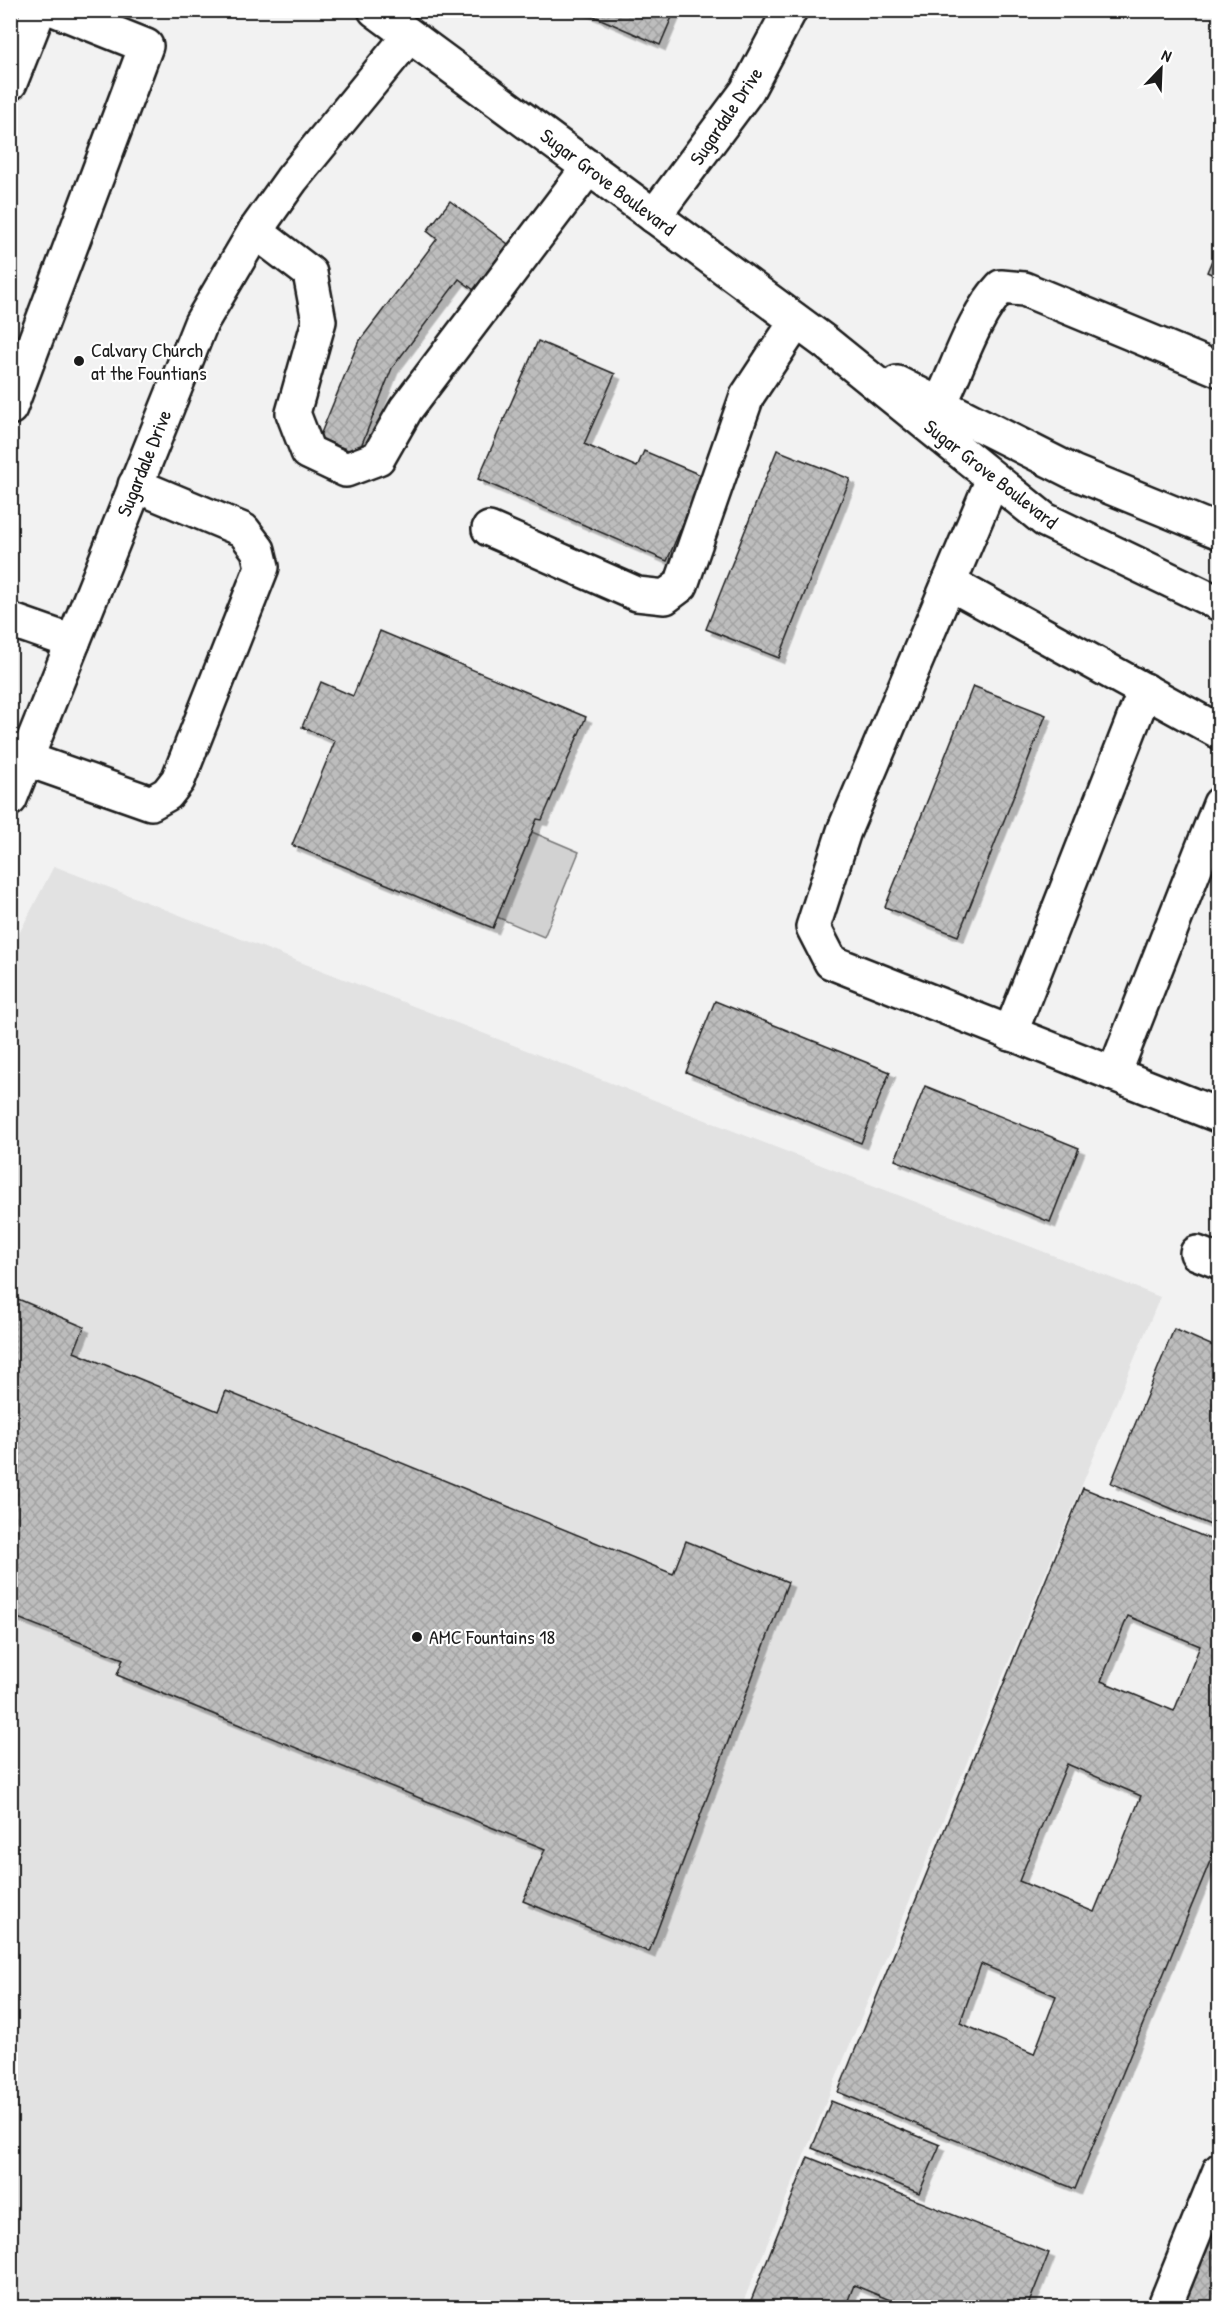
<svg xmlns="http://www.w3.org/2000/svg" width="1230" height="2318" font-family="'Patrick Hand',sans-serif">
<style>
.built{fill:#e2e2e2}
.pitch{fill:#d2d2d2;stroke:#777;stroke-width:1.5}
.building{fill:url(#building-cross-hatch);stroke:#1c1c1c;stroke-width:1.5;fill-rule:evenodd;filter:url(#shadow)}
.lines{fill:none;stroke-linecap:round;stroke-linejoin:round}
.minor-casing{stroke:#1c1c1c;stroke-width:38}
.minor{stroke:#fff;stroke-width:33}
.poi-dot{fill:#1c1c1c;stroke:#fff;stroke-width:2}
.labels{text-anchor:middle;stroke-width:4.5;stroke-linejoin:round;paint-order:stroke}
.street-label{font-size:20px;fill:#1c1c1c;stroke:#fff}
.poi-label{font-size:20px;fill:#1c1c1c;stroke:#fff;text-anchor:start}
</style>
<defs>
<pattern id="building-cross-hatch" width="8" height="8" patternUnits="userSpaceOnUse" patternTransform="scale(1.5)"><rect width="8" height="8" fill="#bdbdbd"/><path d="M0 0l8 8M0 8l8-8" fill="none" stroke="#a2a2a2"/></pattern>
<filter id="shadow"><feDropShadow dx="5.5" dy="5.5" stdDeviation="0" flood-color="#0004"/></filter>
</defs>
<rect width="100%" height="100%" fill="#f2f2f2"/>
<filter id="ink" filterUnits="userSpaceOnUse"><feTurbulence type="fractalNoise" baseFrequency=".0167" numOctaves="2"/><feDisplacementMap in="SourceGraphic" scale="12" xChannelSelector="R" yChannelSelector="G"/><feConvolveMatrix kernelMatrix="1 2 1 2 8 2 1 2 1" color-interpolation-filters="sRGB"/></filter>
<g filter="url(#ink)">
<!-- built -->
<polygon class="built" points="54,866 1160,1297 741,2307 11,2307 10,951"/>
<!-- pitch -->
<polygon class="pitch" points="532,832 579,852 544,937 497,917"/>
<!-- building -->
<g class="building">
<polygon points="580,10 675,10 660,45"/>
<polygon points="450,201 508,244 474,290 459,279 392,368 358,454 319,438 358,343 437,239 427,231"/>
<polygon points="1220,241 1220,278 1207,272"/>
<polygon points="538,341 615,374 584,444 637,467 644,451 703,476 667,561 478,479"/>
<polygon points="777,450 850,479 779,658 706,629"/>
<polygon points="380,631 586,717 542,820 537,819 493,928 292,845 335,741 302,727 321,682 353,696"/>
<polygon points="973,686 1046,715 958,936 885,907"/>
<polygon points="715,1001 890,1072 861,1143 686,1072"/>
<polygon points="1220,1013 1220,1038 1211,1034"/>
<polygon points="925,1086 1079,1148 1050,1222 895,1160"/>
<polygon points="18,1299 84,1327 74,1352 218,1411 226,1391 673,1574 686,1541 788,1582 649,1952 523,1901 545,1849 117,1675 123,1659 10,1615 10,1316"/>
<polygon points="1174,1329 1220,1349 1220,1529 1111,1483"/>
<path d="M1083,1488L1220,1543V1837L1075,2189L838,2092ZM1128,1616L1200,1646L1174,1711L1101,1681ZM1067,1764L1141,1796L1094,1912L1019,1881ZM981,1964L1056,1996L1034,2054L960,2023Z"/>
<polygon points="831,2101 940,2145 919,2193 812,2148"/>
<polygon points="808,2157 1049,2253 1027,2308 909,2308 854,2285 845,2308 748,2308"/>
<polygon points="1220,2199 1220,2308 1176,2308"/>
</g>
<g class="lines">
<defs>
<g id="minor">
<polyline points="375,10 825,342 1045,520 1220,604"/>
<polyline points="10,83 39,10"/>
<polyline points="654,216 747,91 790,10"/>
<polyline points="255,231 310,273 319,321 293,413 308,452 346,470 378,458 406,409 589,167"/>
<polyline points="897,383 1073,472 1220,532"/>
<polyline points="10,408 146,46 56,10"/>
<path d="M929,424C955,382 968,322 1001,287L1024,289L1220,370"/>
<polyline points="993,479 844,831 813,927 831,962 1220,1116"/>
<polyline points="489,529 637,594 665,597 681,585 747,396 796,322"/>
<polyline points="949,583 1220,732"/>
<polyline points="10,620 73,642"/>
<polyline points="26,759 151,803 167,794 178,780 262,567 258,550 243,530 135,485"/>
<polyline points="10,799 201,323 255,231 292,179 409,36"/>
<polyline points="1010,1034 1145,690"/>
<polyline points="1114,1074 1220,804"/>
<polyline points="1197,1253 1220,1262"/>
<polyline points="1164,2308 1220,2170"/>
</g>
</defs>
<!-- minor casing -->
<use href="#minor" class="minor-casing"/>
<!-- minor -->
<use href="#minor" class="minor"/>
</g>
</g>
<!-- markers -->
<g class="poi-dot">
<circle cx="79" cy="361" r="6"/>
<circle cx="417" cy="1637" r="6"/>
</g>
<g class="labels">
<!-- street labels -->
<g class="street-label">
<text transform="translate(726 116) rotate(-56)" y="7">Sugardale Drive</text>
<text transform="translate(608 182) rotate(37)" y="7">Sugar Grove Boulevard</text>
<text transform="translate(144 463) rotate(-68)" y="7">Sugardale Drive</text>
<text transform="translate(991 474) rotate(38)" y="7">Sugar Grove Boulevard</text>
</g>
<!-- poi labels -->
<g class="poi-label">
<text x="91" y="357">Calvary Church<tspan x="91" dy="23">at the Fountians</tspan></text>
<text x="429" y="1644">AMC Fountains 18</text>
</g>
</g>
<!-- margin -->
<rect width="1230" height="2318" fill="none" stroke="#fff" stroke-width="36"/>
<rect x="18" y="18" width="1194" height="2282" fill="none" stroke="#1c1c1c" stroke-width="2" filter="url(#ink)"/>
<!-- north arrow -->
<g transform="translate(1161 69) rotate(23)" stroke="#ffffff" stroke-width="4.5" paint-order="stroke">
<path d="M0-4.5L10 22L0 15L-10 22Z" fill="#1c1c1c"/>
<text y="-9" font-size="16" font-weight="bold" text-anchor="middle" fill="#1c1c1c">N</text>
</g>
</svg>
